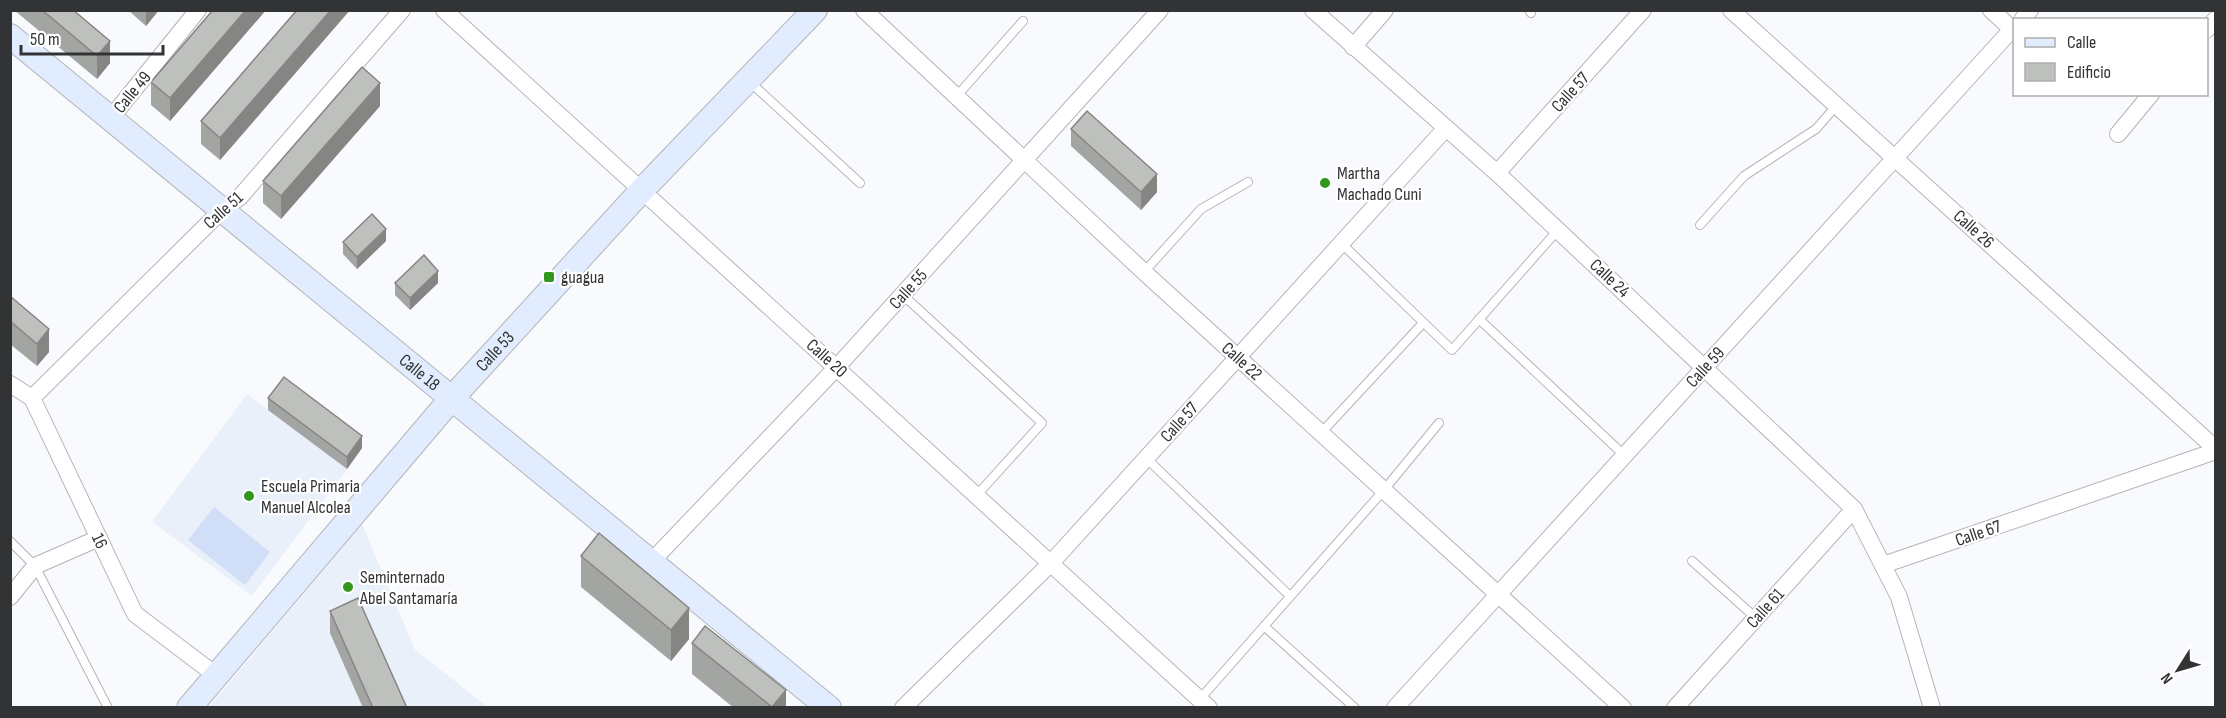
<svg xmlns="http://www.w3.org/2000/svg" width="2226" height="718" font-family="'Sofia Sans Condensed',sans-serif">
<style>
.built{fill:#eaf0fa}
.green{fill:#d0def7}
.lines{fill:none;stroke-linecap:round;stroke-linejoin:round}
.lane-casing{stroke:#b4b5b8;stroke-width:10}
.street-casing{stroke:#b4b5b8;stroke-width:18}
.secondary-casing{stroke:#b4b5b8;stroke-width:26}
.lane{stroke:#fff;stroke-width:8}
.street{stroke:#fff;stroke-width:16}
.secondary{stroke:#e1ecfe;stroke-width:24}
.wall{fill:#a3a5a3}
.shaded-wall{fill:#858684}
.building{fill:#bec0bd;stroke:#858684;stroke-width:1.5}
.poi-dot{fill:#31971e;stroke:#fff;stroke-width:2}
.labels{text-anchor:middle;stroke-width:4.5;stroke-linejoin:round;paint-order:stroke}
.street-label{font-size:18px;fill:#323334;stroke:#fff}
.poi-label{font-size:18px;fill:#323334;stroke:#fff;text-anchor:start}
</style>
<rect width="100%" height="100%" fill="#f8fafd"/>
<!-- built -->
<g class="built">
<polygon points="247,394 347,469 252,596 152,522"/>
<polygon points="362,524 415,650 488,707 208,708"/>
</g>
<!-- green -->
<polygon class="green" points="214,507 270,552 245,585 188,540"/>
<g class="lines">
<defs>
<g id="lane">
<polyline points="1529,10 1531,13"/>
<polyline points="750,82 860,183"/>
<polyline points="956,97 1023,21"/>
<polyline points="1700,225 1744,176 1816,129 1836,106"/>
<polyline points="1341,243 1452,350 1558,230"/>
<polyline points="1144,272 1201,209 1248,182"/>
<polyline points="903,295 1042,423 977,495"/>
<polyline points="1479,319 1625,456"/>
<polyline points="1321,433 1423,323"/>
<polyline points="1146,458 1290,596"/>
<polyline points="10,541 35,566 108,708"/>
<polyline points="1692,561 1756,618"/>
<polyline points="1264,626 1355,708"/>
<polyline points="1200,699 1384,490 1439,423"/>
</g>
<g id="street">
<polyline points="444,10 1209,708"/>
<polyline points="864,10 1144,272 1623,708"/>
<polyline points="1313,10 1497,173 1854,509 1899,597 1932,708"/>
<polyline points="1731,10 2216,449"/>
<polyline points="1991,10 2013,30"/>
<polyline points="2022,20 2030,10"/>
<polyline points="2206,30 2216,19"/>
<polyline points="1353,47 1385,10"/>
<polyline points="111,118 198,10"/>
<polyline points="2118,134 2151,94"/>
<polyline points="1497,173 1643,10"/>
<polyline points="10,384 32,398 135,614 217,676"/>
<polyline points="32,398 222,210 240,197 402,10"/>
<polyline points="651,562 837,367 1160,10"/>
<polyline points="1883,565 2216,451"/>
<polyline points="10,597 35,566 99,538"/>
<polyline points="903,708 1051,563 1446,128"/>
<polyline points="1395,708 2014,27"/>
<polyline points="1675,708 1854,509"/>
</g>
<g id="secondary">
<path id="s1" d="M10,36L829,708"/>
<path id="s2" d="M189,708L452,398L643,189L815,10"/>
</g>
</defs>
<!-- lane casing -->
<use href="#lane" class="lane-casing"/>
<!-- street casing -->
<use href="#street" class="street-casing"/>
<!-- secondary casing -->
<use href="#secondary" class="secondary-casing"/>
<!-- lane -->
<use href="#lane" class="lane"/>
<!-- street -->
<use href="#street" class="street"/>
<!-- secondary -->
<use href="#secondary" class="secondary"/>
</g>
<!-- wall -->
<g class="wall">
<polygon points="14,10 73,10 110,63 97,79"/>
<polygon points="128,10 159,10 146,26"/>
<polygon points="213,10 266,10 170,121 151,105 151,82"/>
<polygon points="297,10 350,10 220,160 201,144 201,121"/>
<polygon points="380,106 281,219 263,203 263,181"/>
<polygon points="1071,129 1157,192 1141,210 1071,146"/>
<polygon points="386,241 357,269 343,254 343,242"/>
<polygon points="395,283 438,283 410,310 395,295"/>
<polygon points="10,296 49,352 37,366 10,344"/>
<polygon points="268,398 362,448 347,469 268,410"/>
<polygon points="581,556 689,639 671,661 581,587"/>
<polygon points="330,611 407,708 363,708 330,633"/>
<polygon points="692,643 786,708 734,708 692,674"/>
</g>
<!-- shaded-wall -->
<g class="shaded-wall">
<polygon points="146,10 159,10 146,26"/>
<polygon points="246,10 266,10 170,121 170,98"/>
<polygon points="331,10 350,10 220,160 220,138"/>
<polygon points="110,41 110,63 97,79 97,56"/>
<polygon points="380,83 380,106 281,219 281,196"/>
<polygon points="1157,174 1157,192 1141,210 1141,192"/>
<polygon points="386,229 386,241 357,269 357,257"/>
<polygon points="438,271 438,283 410,310 410,298"/>
<polygon points="49,329 49,352 37,366 37,344"/>
<polygon points="362,436 362,448 347,469 347,457"/>
<polygon points="689,608 689,639 671,661 671,630"/>
<polygon points="786,690 786,708 772,707"/>
</g>
<!-- building -->
<g class="building">
<polygon points="42,10 73,10 110,41 97,56"/>
<polygon points="213,10 246,10 170,98 151,82"/>
<polygon points="297,10 331,10 220,138 201,121"/>
<polygon points="362,67 380,83 281,196 263,181"/>
<polygon points="1087,111 1157,174 1141,192 1071,129"/>
<polygon points="372,214 386,229 357,257 343,242"/>
<polygon points="424,255 438,271 410,298 395,283"/>
<polygon points="10,296 49,329 37,344 10,321"/>
<polygon points="284,377 362,436 347,457 268,398"/>
<polygon points="599,533 689,608 671,630 581,556"/>
<polygon points="358,598 407,708 373,708 330,611"/>
<polygon points="705,626 786,690 772,707 692,643"/>
</g>
<!-- markers -->
<g class="poi-dot">
<circle cx="1325" cy="183" r="6"/>
<rect x="543" y="271" width="12" height="12" rx="3"/>
<circle cx="249" cy="496" r="6"/>
<circle cx="348" cy="587" r="6"/>
</g>
<g class="labels">
<!-- street labels -->
<g class="street-label">
<text transform="translate(132 92) rotate(-51)" y="6">Calle 49</text>
<text transform="translate(1570 92) rotate(-48)" y="6">Calle 57</text>
<text transform="translate(223 210) rotate(-42)" y="6">Calle 51</text>
<text transform="translate(1974 229) rotate(42)" y="6">Calle 26</text>
<text transform="translate(1610 278) rotate(43)" y="6">Calle 24</text>
<text transform="translate(908 289) rotate(-48)" y="6">Calle 55</text>
<text dy="6" stroke="none"><textPath href="#s2" startOffset="470">Calle 53</textPath></text>
<text transform="translate(827 358) rotate(42)" y="6">Calle 20</text>
<text transform="translate(1242 361) rotate(42)" y="6">Calle 22</text>
<text transform="translate(1705 367) rotate(-48)" y="6">Calle 59</text>
<text dy="6" stroke="none"><textPath href="#s1" startOffset="530">Calle 18</textPath></text>
<text transform="translate(1179 422) rotate(-48)" y="6">Calle 57</text>
<text transform="translate(1978 533) rotate(-19)" y="6">Calle 67</text>
<text transform="translate(100 541) rotate(65)" y="6">16</text>
<text transform="translate(1765 608) rotate(-48)" y="6">Calle 61</text>
</g>
<!-- poi labels -->
<g class="poi-label">
<text x="1337" y="179">Martha<tspan x="1337" dy="21">Machado Cuni</tspan></text>
<text x="561" y="283">guagua</text>
<text x="261" y="492">Escuela Primaria<tspan x="261" dy="21">Manuel Alcolea</tspan></text>
<text x="360" y="583">Seminternado<tspan x="360" dy="21">Abel Santamaría</tspan></text>
</g>
</g>
<!-- border -->
<rect width="2226" height="718" fill="none" stroke="#323334" stroke-width="24"/>
<!-- legend -->
<rect x="2013" y="18" width="195" height="78" fill="#ffffff" stroke="#adadae" stroke-width="1.5"/>
<rect x="2025" y="38" width="30" height="9" fill="#e1ecfe" stroke="#adadae" stroke-width="1.5"/>
<text x="2067" y="48" font-size="18" fill="#323334">Calle</text>
<rect x="2025" y="63" width="30" height="18" fill="#bec0bd" stroke="#adadae" stroke-width="1.5"/>
<text x="2067" y="78" font-size="18" fill="#323334">Edificio</text>
<!-- north arrow -->
<g transform="translate(2178 670) rotate(233)" stroke="#ffffff" stroke-width="4.5" paint-order="stroke">
<path d="M0-4.5L10 22L0 15L-10 22Z" fill="#323334"/>
<text y="-9" font-size="16" font-weight="bold" text-anchor="middle" fill="#323334">N</text>
</g>
<!-- scale -->
<path d="M21 45v9h142v-9" fill="none" stroke="#323334" stroke-width="3"/>
<text x="30" y="45" font-size="18" fill="#323334" stroke="#ffffff" stroke-width="4.5" paint-order="stroke">50 m</text>
</svg>
